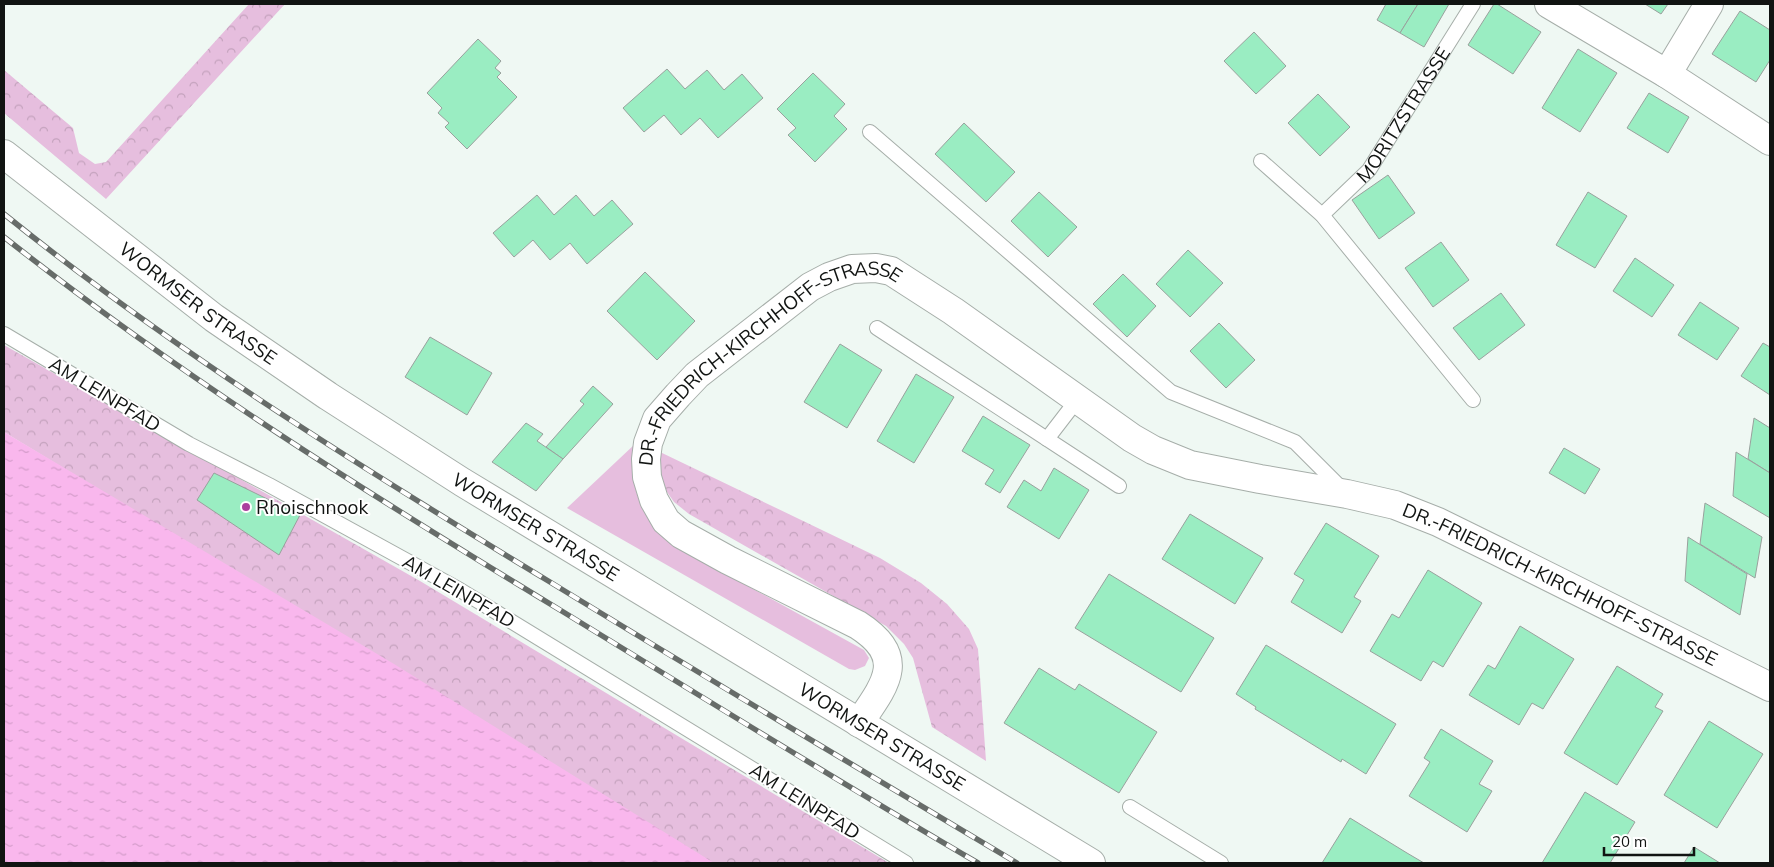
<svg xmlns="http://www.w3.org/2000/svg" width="1774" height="867" font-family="Mulish,sans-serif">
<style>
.green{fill:#e6bede}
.forest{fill:url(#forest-crowns)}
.water{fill:url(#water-ripples)}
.building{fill:#9aedc2;stroke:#99a19d}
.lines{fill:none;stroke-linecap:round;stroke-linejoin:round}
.lane-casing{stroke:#a6aea9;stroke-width:16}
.street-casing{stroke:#a6aea9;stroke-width:30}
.secondary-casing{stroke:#a6aea9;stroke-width:30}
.lane{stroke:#fff;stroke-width:14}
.street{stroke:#fff;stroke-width:28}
.secondary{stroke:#fff;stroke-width:28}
.rail-casing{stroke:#676c69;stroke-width:5.5}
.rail{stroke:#fff;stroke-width:4;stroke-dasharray:11;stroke-linecap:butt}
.poi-dot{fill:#ab3f9e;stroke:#fff;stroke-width:2}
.labels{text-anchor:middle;stroke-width:4;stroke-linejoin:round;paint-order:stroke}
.street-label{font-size:19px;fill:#111412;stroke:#fff}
.poi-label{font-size:19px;fill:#111412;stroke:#fff;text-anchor:start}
</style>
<defs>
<pattern id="forest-crowns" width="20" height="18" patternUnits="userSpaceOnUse" patternTransform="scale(1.25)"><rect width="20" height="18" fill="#e6bede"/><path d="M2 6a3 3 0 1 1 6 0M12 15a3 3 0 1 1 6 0" fill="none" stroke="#c4a2bd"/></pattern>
<pattern id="water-ripples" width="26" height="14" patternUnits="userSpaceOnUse" patternTransform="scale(1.25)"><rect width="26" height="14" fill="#f9b7ed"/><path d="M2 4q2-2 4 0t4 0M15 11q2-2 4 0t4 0" fill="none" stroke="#d49cca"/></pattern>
</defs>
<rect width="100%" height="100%" fill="#eff8f3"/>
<!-- green -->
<path class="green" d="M635,444C635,454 634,465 634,475C635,510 659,534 686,552L864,650L869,658L865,666L855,670L849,669L567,508Z"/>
<!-- forest -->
<g class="forest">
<polygon points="249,4 285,4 106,199 4,113 4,70 73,128 79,153 95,164 106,162"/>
<polygon points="4,345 420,581 889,863 713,863 4,432"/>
<polygon points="660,452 880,558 921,583 947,604 969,629 978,649 986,761 932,727 913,658 904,644 886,626 689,514 674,502 660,482"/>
</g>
<!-- water -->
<polygon class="water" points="4,432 394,664 714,863 4,863"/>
<!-- building -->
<g class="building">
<polygon points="1386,4 1418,4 1400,33 1377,20"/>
<polygon points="1418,4 1449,4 1424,47 1400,33"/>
<polygon points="1494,4 1497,4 1541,32 1513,74 1468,45"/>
<polygon points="1645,4 1668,4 1661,14"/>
<polygon points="1740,11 1770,30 1770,60 1756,82 1712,54"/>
<polygon points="1254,32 1286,66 1256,94 1224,61"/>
<polygon points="478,39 501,61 495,68 501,73 497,77 517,97 467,149 445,127 449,123 438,113 442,108 427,93"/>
<polygon points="1578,49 1617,73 1580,132 1542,108"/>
<polygon points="667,69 685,89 707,70 724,90 742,74 763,98 718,138 700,118 681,135 664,115 644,132 623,108"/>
<polygon points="813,73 845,104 834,116 847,129 815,162 788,135 796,128 777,109"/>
<polygon points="1649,93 1689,117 1668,153 1627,128"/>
<polygon points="1318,94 1350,127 1320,156 1288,123"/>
<polygon points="964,123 1015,172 986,202 935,154"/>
<polygon points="1388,175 1415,213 1379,239 1352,200"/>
<polygon points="1039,192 1077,227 1048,257 1011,221"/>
<polygon points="1588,192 1627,216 1595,268 1556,245"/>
<polygon points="537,195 554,215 576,195 594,216 612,200 633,224 587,264 570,243 550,260 533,240 514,257 493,233"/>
<polygon points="1441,242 1469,280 1433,307 1405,268"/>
<polygon points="1188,250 1223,283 1190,317 1156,284"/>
<polygon points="1635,258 1674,285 1652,317 1613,291"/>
<polygon points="645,272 695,321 657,360 607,311"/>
<polygon points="1123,274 1156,306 1127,337 1093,304"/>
<polygon points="1501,293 1525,325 1479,360 1453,328"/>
<polygon points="1700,302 1739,328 1717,360 1678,335"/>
<polygon points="1219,323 1255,360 1226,388 1190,351"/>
<polygon points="430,337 492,373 467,415 405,377"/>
<polygon points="1763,343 1770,347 1770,395 1741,376"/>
<polygon points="840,344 882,370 847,428 804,402"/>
<polygon points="916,374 954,397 914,463 877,441"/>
<polygon points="593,386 613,404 563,459 546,447 584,404 580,401"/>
<polygon points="983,416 1030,445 1000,493 985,484 994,470 962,451"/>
<polygon points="1754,418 1770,428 1770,473 1748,459"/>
<polygon points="526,423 543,434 537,441 563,459 536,491 492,462"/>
<polygon points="1564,448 1600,469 1585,494 1549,473"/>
<polygon points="1736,452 1770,473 1770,518 1733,496"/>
<polygon points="1054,468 1089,490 1059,539 1007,507 1024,480 1041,491"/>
<polygon points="214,473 300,515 279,555 197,500"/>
<polygon points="1705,503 1762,537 1755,578 1700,544"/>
<polygon points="1190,514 1263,558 1235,604 1162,559"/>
<polygon points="1326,523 1379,556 1354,597 1361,601 1342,633 1291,602 1304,580 1294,574"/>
<polygon points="1688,537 1747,574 1740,615 1685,581"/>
<polygon points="1428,570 1482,603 1443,667 1433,661 1421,681 1370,651 1392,614 1399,618"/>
<polygon points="1109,574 1214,638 1181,692 1075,628"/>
<polygon points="1520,626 1574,659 1543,709 1532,703 1519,725 1469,695 1488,665 1495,669"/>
<polygon points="1266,645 1396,724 1366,774 1342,759 1341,762 1255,709 1256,707 1236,694"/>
<polygon points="1617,666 1663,694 1655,707 1663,711 1617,785 1564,753"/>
<polygon points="1039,668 1075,690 1079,684 1157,732 1119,793 1004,723"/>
<polygon points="1709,721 1763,754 1717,828 1664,795"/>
<polygon points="1441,729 1493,761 1479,784 1492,791 1467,832 1409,796 1430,762 1424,758"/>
<polygon points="1585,792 1635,822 1610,863 1542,863"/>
<polygon points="1350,818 1407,853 1424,863 1322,863"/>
<polygon points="1694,847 1720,863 1684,863"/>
</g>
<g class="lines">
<defs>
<g id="lane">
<polyline points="870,132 1171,392 1295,442 1343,490"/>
<polyline points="1261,161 1322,215 1473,400"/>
<path id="s1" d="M1322,215L1369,170L1473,4"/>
<polyline points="877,328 1119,486"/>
<polyline points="4,334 189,444 269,485 460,590 906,863"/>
<polyline points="1047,439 1077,400"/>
<polyline points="1130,807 1221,863"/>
</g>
<g id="street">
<polyline points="1549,4 1667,74 1770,141"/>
<polyline points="1667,74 1709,4"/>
<path id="s2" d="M859,723C886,684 908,657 858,625L728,560L681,534L666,521L654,500L647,477L646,459L648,443L657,419L678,395L697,375L810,287L829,277L852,269L876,268L891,271L953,311L1132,438L1153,450L1190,465L1260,479L1347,494L1395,505L1438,522L1497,551L1770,687"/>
</g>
<g id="secondary">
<path id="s3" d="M4,154L214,318L328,396L462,482L1091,863"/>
</g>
</defs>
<!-- lane casing -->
<use href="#lane" class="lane-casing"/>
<!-- street casing -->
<use href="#street" class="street-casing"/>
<!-- secondary casing -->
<use href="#secondary" class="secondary-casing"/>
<!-- lane -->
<use href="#lane" class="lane"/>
<!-- street -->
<use href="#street" class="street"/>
<!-- secondary -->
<use href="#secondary" class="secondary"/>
<defs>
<g id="rail">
<path d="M4,214C175,352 362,468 550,582C705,677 861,770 1017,863"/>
<path d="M4,237C181,377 372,496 565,613C702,697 839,782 978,863"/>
</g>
</defs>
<!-- rail casing -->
<use href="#rail" class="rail-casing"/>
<!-- rail -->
<use href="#rail" class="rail"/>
</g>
<!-- markers -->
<circle class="poi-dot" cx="246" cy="507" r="5"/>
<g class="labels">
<!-- street labels -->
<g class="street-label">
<text dy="7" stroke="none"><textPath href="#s1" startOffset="130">MORITZSTRASSE</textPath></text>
<text dy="7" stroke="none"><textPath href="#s3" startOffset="245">WORMSER STRASSE</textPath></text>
<text dy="7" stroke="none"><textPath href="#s2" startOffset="570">DR.-FRIEDRICH-KIRCHHOFF-STRASSE</textPath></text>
<text transform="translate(105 394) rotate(31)" y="7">AM LEINPFAD</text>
<text dy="7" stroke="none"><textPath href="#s3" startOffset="650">WORMSER STRASSE</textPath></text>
<text dy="7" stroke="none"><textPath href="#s2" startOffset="1482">DR.-FRIEDRICH-KIRCHHOFF-STRASSE</textPath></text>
<text transform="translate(459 591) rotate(30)" y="7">AM LEINPFAD</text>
<text dy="7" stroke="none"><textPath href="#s3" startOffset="1055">WORMSER STRASSE</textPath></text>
<text transform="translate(805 801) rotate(32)" y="7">AM LEINPFAD</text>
</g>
<!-- poi labels -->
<g class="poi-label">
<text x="256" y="514">Rhoischnook</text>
</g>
</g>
<!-- border -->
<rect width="1774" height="867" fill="none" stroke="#111412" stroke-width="10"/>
<!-- scale -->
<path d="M1604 847v8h90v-8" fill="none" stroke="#111412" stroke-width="2.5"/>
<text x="1612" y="847" font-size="15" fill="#111412" stroke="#ffffff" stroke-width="4" paint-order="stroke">20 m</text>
</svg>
